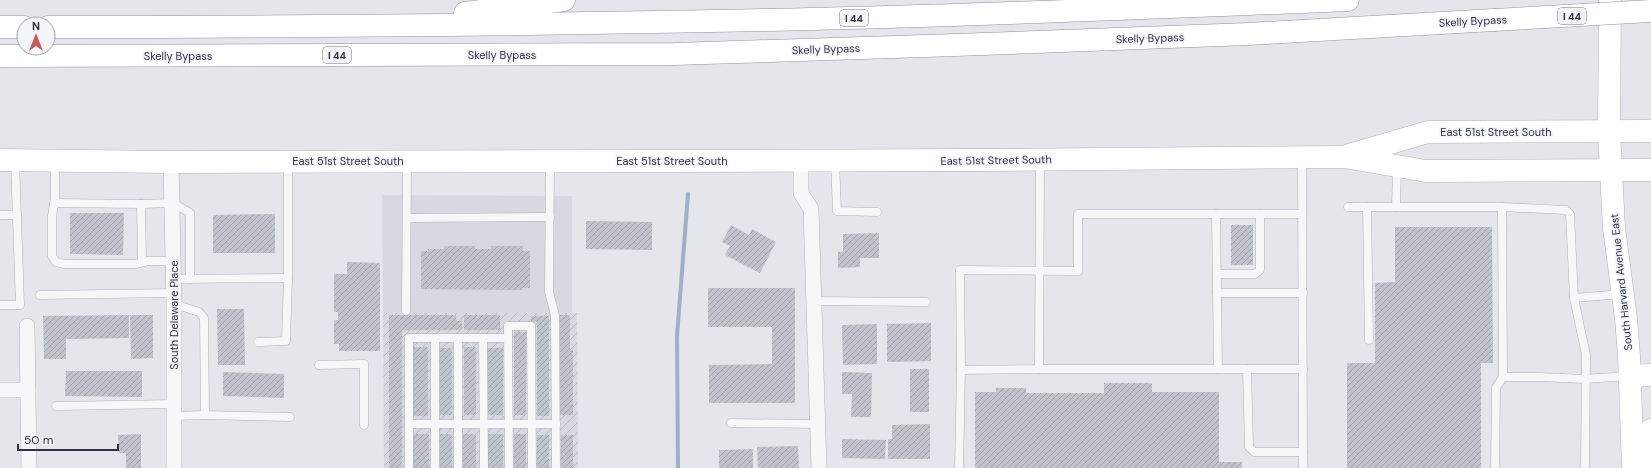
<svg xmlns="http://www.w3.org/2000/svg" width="1651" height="468" font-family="'DM Sans',sans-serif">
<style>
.built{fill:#d7d8e0}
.industrial{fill:url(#industrial-furrows)}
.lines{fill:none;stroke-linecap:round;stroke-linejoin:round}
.stream{stroke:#a3aec7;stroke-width:4}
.building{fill:url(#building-hatch)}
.service-casing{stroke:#adb0b8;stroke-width:9}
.minor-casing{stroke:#adb0b8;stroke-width:16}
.secondary-casing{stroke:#adb0b8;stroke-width:23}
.motorway-casing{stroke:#8d91a0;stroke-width:23}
.service{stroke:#f7f7f9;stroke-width:8}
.minor{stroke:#f7f7f9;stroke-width:15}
.secondary{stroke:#fff;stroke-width:22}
.motorway{stroke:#fff;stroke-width:22}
.motorway-bridge-casing{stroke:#8d91a0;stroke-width:23;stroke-linecap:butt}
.motorway-bridge{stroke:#fff;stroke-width:22}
.labels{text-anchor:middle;stroke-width:3.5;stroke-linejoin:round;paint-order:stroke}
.shield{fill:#f4f5f8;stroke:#696c79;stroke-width:1}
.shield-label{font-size:10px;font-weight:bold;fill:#2d3142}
.street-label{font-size:11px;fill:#2d3142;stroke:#f4f5f8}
</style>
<defs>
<pattern id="industrial-furrows" width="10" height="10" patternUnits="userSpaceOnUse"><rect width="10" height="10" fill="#d7d8e0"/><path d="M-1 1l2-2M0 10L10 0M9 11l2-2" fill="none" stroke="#b9bac1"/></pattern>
<pattern id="building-hatch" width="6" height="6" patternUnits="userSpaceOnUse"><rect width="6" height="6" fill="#c2c4cd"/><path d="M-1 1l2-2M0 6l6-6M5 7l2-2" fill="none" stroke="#9ea0a8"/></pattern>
</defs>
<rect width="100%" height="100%" fill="#e4e6eb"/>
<!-- built -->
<polygon class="built" points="382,195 572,196 572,313 383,313"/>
<!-- industrial -->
<polygon class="industrial" points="383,313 577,313 578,468 384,468"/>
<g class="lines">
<!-- stream -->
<polyline class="stream" points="678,468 677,336 688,194"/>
</g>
<!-- building -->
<g class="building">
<polygon points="70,213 124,213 123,255 70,254"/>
<polygon points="275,214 275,253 213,253 213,215"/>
<polygon points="586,221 652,222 652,250 586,249"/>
<polygon points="731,225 749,235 752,229 776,242 760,273 725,255 730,246 722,242"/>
<rect x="1231" y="225" width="22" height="40"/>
<polygon points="1395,227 1492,227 1493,363 1481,363 1481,468 1347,468 1347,363 1375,363 1375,283 1395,282"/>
<polygon points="879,233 879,258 860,258 860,267 838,268 838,252 843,252 843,234"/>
<polygon points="444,246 475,246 475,249 491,249 491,246 523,246 523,251 530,251 530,288 522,288 522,290 421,289 421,251 428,251 428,249 444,249"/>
<polygon points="347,262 380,263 380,351 339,351 339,344 334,344 334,320 338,320 338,312 334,312 334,274 347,274"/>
<polygon points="708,288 795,288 795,403 709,403 709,365 772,364 772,327 708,327"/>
<polygon points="217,309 244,309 245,365 218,365"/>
<polygon points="129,315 129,338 66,339 66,359 44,359 43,316"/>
<polygon points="130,315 153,315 153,358 131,359"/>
<polygon points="389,315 456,315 456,321 462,321 462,330 402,330 402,468 389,468"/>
<rect x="464" y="315" width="36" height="15"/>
<polygon points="560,315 570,315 570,350 573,350 573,415 560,415"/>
<polygon points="531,316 549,316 549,416 537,416 537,322 531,322"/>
<polygon points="931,323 931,361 887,362 887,324"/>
<polygon points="877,324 877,364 843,365 842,325"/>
<rect x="514" y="332" width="12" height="83"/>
<rect x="413" y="347" width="15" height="69"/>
<rect x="464" y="347" width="12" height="68"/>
<rect x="440" y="348" width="12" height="67"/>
<rect x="487" y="348" width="16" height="67"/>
<rect x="910" y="369" width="19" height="43"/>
<polygon points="66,371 142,371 142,397 65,396"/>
<polygon points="223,372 284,374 284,398 223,396"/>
<polygon points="842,372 872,373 871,417 851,417 852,394 842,394"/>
<polygon points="1104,383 1152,383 1152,392 1219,392 1219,462 1242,462 1242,468 975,468 975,392 996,392 996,388 1026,388 1026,393 1104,393"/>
<polygon points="930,424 930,459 888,459 888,439 892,439 892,425"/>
<polygon points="141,434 141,468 126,468 126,453 119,453 118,435"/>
<rect x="413" y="434" width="16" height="34"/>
<rect x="440" y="434" width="12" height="34"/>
<rect x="463" y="434" width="13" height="34"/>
<rect x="487" y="434" width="16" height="34"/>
<rect x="514" y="434" width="12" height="34"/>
<rect x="537" y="435" width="12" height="33"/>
<rect x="561" y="435" width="12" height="33"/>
<polygon points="842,439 886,440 885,459 842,458"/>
<polygon points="798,446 799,468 758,468 757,447"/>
<polygon points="753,449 753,468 719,468 719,450"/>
</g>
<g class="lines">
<defs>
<g id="service">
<polyline points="1302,159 1303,468"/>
<polyline points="55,161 55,199 52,216 52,256 56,262 64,264 135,264 148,261 173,261"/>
<polyline points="835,161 837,211 877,212"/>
<polyline points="550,162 549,292 555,315 556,468"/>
<polyline points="54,203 141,204"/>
<polyline points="1348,207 1502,207 1566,210 1570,214 1574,298 1586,355 1585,468"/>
<polyline points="1367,207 1369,340"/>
<polyline points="1396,207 1397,167"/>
<polyline points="1502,207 1503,377"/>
<polyline points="1216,214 1218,369"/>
<polyline points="0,215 17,215"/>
<polyline points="407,218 550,217"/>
<polyline points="142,262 141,204 173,203 190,213 190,279"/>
<polyline points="1217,274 1255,274 1260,270 1260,214"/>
<polyline points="288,278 288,162"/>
<polyline points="174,279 288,278 286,341 258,342"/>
<polyline points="1217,293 1303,293"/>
<polyline points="40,295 174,293"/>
<polyline points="1574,298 1622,294"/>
<polyline points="815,301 926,302"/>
<polyline points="174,304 199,312 204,318 205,415"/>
<polyline points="0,305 20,305 15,161"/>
<polyline points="406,311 407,162"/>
<polyline points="435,338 435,468"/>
<polyline points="458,338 458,468"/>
<polyline points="483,338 484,468"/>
<polyline points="319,365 364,364 364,425"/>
<polyline points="1039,369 1303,369"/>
<polyline points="1247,369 1249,447 1254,452 1303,452"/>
<polyline points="961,370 960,270 1078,271 1078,214 1302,214"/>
<polyline points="56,406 174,404"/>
<polyline points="174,416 205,415 290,417"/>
<polyline points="731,423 818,424"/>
<polyline points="409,424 556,424"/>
<polyline points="409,468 409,338 508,338"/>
<polyline points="509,468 508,326 531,326 532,468"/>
<polyline points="959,468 961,370 1039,369 1040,160"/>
<polyline points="1495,468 1496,388 1503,377 1540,377 1584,379 1629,376"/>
</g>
<g id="minor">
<polyline points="801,160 801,193 811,209 819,468"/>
<polyline points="171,162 174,304 174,468"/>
<polyline points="27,326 29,468"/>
<polyline points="0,390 28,390"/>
</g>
<g id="secondary">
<polyline points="1610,0 1609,132 1614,228 1626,318 1629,356 1633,468"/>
<polyline points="1349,155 1428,132 1651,131"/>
<polyline points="0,160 171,162 664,161 974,160 1344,157 1426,171 1651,170"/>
<polyline points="1630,376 1651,375"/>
<polyline points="1645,468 1651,430"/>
</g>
<g id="motorway">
<polyline points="465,13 564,0"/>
<polyline points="0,27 24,27"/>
<path d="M48,27C288,27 527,25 767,20C960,16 1154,8 1348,0"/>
<polyline points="0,56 674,54 956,45 1248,34 1494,20"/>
</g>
</defs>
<!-- service casing -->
<use href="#service" class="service-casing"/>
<!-- minor casing -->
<use href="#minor" class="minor-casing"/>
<!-- secondary casing -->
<use href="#secondary" class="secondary-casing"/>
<!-- motorway casing -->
<use href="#motorway" class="motorway-casing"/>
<!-- service -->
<use href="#service" class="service"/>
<!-- minor -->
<use href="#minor" class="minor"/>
<!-- secondary -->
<use href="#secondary" class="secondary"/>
<!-- motorway -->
<use href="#motorway" class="motorway"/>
<defs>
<polyline id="motorway-bridge" points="1494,20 1651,11"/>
</defs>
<!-- motorway-bridge casing -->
<use href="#motorway-bridge" class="motorway-bridge-casing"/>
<!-- motorway-bridge -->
<use href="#motorway-bridge" class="motorway-bridge"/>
</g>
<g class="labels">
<!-- shield labels -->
<g class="shield">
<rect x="1558" y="8" width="28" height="16" rx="3"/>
<rect x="840" y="10" width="28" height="16" rx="3"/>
<rect x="323" y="47" width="28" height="16" rx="3"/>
</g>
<g class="shield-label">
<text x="1572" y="20">I 44</text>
<text x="854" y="22">I 44</text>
<text x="337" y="59">I 44</text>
</g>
<!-- street labels -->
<g class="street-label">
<text transform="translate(1473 21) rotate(-3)" y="4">Skelly Bypass</text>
<text transform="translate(1150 38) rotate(-2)" y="4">Skelly Bypass</text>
<text transform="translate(826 49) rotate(-2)" y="4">Skelly Bypass</text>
<text x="502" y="59">Skelly Bypass</text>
<text x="178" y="60">Skelly Bypass</text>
<text x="1496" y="136">East 51st Street South</text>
<text transform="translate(996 160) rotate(-1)" y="4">East 51st Street South</text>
<text x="348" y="165">East 51st Street South</text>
<text x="672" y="165">East 51st Street South</text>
<text transform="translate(1621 282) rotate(-96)" y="4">South Harvard Avenue East</text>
<text transform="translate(174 315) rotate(-90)" y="4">South Delaware Place</text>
</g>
</g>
<!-- north arrow -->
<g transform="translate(36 36)"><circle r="19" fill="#f4f5f8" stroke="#a4a7af"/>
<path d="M0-3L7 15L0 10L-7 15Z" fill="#c45a56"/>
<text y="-6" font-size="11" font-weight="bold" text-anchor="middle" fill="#2d3142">N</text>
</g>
<!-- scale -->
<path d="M18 444v6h100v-6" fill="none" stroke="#2d3142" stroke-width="2"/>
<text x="24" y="444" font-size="12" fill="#2d3142" stroke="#f4f5f8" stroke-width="3" paint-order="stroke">50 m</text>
</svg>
